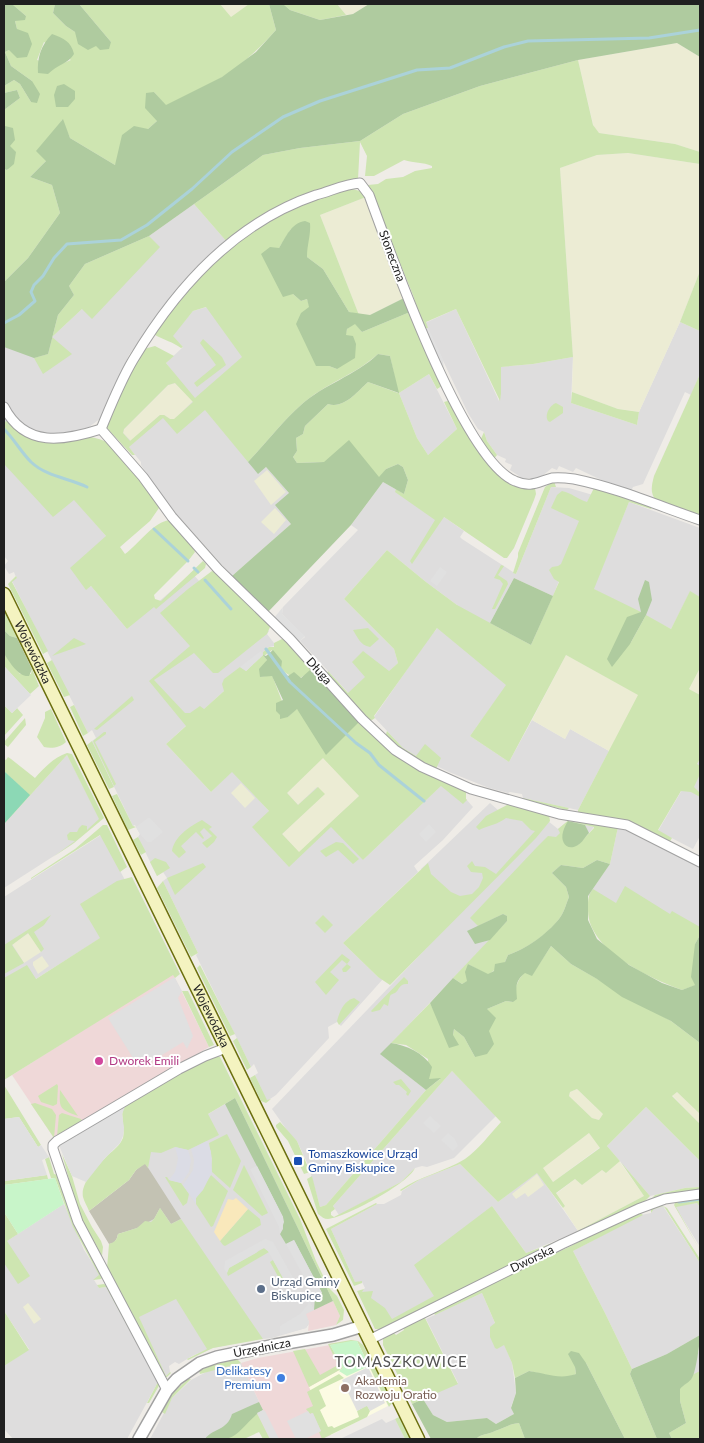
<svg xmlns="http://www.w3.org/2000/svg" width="704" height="1443" font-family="Lato,sans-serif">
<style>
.residential{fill:#dedddd}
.commercial{fill:#efd8d8}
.education{fill:#fcfbe3}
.construction{fill:#c3c2b3}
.farmland{fill:#ececd4}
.grass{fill:#cee5b1;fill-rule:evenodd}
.forest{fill:#afcb9f}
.sand{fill:#f9e8bb}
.park{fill:#c8f5c9}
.pitch{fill:#8cd8b5}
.parking{fill:#e0e0e0}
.plaza{fill:#dbdce5}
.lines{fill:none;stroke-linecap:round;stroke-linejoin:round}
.stream{stroke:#abd2d9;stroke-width:3}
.minor-casing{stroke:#a1a1a1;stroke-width:11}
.tertiary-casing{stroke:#a1a1a1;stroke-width:14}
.secondary-casing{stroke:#6b6f0e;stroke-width:15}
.minor{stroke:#fff;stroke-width:9}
.tertiary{stroke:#fff;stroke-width:11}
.secondary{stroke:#f4f3c0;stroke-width:12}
.hotel-dot{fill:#d1479c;stroke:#fff;stroke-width:2}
.transit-dot{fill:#1a4fb4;stroke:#fff;stroke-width:2}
.service-dot{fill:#5c6f8a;stroke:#fff;stroke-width:2}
.shop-dot{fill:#3f7fe0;stroke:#fff;stroke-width:2}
.education-dot{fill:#8d6e63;stroke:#fff;stroke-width:2}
.labels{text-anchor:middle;stroke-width:4;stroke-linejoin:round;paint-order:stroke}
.street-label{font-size:12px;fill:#202020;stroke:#fff}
.hotel-label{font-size:12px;fill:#b23c85;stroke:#fff;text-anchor:start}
.transit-label{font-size:12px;fill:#164399;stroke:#fff;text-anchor:start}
.service-label{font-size:12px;fill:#4e5e75;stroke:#fff;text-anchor:start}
.shop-label{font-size:12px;fill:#366cbe;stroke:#fff;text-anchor:end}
.education-label{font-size:12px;fill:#785e54;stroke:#fff;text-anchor:start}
.quarter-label{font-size:15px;letter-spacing:1px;fill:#535353;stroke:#fff}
</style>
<rect width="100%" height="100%" fill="#efece7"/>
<!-- residential -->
<g class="residential">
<polygon points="194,204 227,242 156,318 129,355 101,418 85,430 71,434 48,434 28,427 15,417 4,401 4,323 52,337 82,309 69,286 149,236"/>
<polygon points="207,307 243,357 196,398 258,473 266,467 289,493 291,524 232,576 165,501 141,465 141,462 117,433 176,376 166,363 183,347 172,336 193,311"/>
<polygon points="456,309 499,401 501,394 500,367 533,364 573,357 571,403 637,425 639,412 680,322 700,331 700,374 691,395 685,392 643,484 633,487 631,491 610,484 576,468 573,472 559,466 557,470 552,468 541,477 536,479 522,478 510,470 512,465 505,462 506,459 497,455 487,441 484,432 478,429 468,413 425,323"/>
<polygon points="429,374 457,429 428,455 417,438 399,393"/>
<polygon points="4,415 7,421 106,536 87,589 91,586 127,629 192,573 227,612 269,631 267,634 274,643 274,646 269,647 263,652 263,655 166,744 211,792 232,771 269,811 329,751 363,860 445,782 466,791 466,799 473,807 443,840 414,866 418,872 343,943 378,977 383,979 341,1026 337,1022 328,1027 329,1038 276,1095 267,1101 255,1075 258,1073 254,1064 251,1067 196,955 198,953 163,881 167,878 163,872 157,876 156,874 138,837 140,834 135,825 133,826 92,741 96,738 92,730 88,733 12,581 17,578 15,575 14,572 9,574 4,566 8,561 4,556"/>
<polygon points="383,482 444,517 464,531 460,537 462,539 516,574 551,487 569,488 593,495 553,596 514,578 490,623 511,635 507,685 470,736 509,762 532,720 565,739 570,729 609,751 578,810 523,798 522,794 510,792 508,793 489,788 449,772 416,756 403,748 374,717 429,638 457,605 426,582 387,550 344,599 394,649 398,663 356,701 300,641 305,637 282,614 283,607 358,530 351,525"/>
<polygon points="629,502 700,528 700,597 690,592 671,629 593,589"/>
<polygon points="67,755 100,819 71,845 4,888 4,824"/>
<polygon points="700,759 700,836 693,849 658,831"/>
<polygon points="490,803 499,811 511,808 548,821 558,829 568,821 594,827 561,865 381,1054 426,1090 326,1205 320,1207 309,1167 297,1141 289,1133 272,1109 464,909 421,869"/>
<polygon points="618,827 630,830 700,866 700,935 588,896 610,864"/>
<polygon points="101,835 142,912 4,999 4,897"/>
<polygon points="452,1071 496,1116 454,1158 427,1167 422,1166 415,1168 401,1182 339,1215 333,1206"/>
<polygon points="235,1098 296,1221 324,1306 306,1314 309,1324 306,1328 272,1338 263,1339 261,1338 208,1349 192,1356 179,1364 175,1362 169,1366 170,1372 166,1376 145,1332 117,1264 140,1155"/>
<polygon points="646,1107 700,1161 700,1187 685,1188 650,1196 607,1146"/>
<polygon points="460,1164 498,1202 537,1172 578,1231 526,1253 492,1206 435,1296 379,1327 361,1292 365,1288 362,1282 355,1282 331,1229 377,1204 384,1204 401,1195 402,1191 419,1180"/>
<polygon points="697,1203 700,1207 700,1247 675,1206"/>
<polygon points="64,1204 84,1250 100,1275 94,1280 99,1288 106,1287 158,1382 127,1439 13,1439 4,1429 4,1366 29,1349 4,1311 4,1243"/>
<polygon points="663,1206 700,1263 700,1335 667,1354 632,1369 605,1313 573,1251 641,1215 651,1213 654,1209"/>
<polygon points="482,1293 512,1363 516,1393 511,1407 514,1414 496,1424 487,1418 447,1422 433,1415 423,1399 458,1383 426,1319"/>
<polygon points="700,1349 700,1401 692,1378 698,1353"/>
<polygon points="241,1363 263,1410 217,1439 150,1439 172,1398 191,1380 208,1371"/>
<polygon points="382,1419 386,1423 395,1419 405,1439 340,1439"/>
</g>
<!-- commercial -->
<g class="commercial">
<polygon points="173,974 209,1047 54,1138 12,1075"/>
<polygon points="333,1301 340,1316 336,1325 308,1331 309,1322 305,1314"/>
<polygon points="330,1345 343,1368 331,1435 322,1439 267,1439 255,1414 263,1410 241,1363 258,1358"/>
</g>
<!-- education -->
<polygon class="education" points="357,1341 388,1406 331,1435 309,1387 343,1368"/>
<!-- construction -->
<polygon class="construction" points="145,1163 181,1219 171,1224 160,1208 154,1219 137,1228 118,1234 117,1238 114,1243 109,1244 89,1211 129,1180 136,1170"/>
<!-- farmland -->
<g class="farmland">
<polygon points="220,4 249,4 230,18"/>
<polygon points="337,4 369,4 353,14 346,15"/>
<polygon points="677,43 700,57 700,152 675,144 599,133 594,128 578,60"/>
<polygon points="628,153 700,164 700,271 680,322 639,412 618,409 572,392 573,357 560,168 597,155"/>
<polygon points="366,197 404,298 370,315 359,315 320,215"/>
<polygon points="175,383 193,401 175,419 170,419 164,415 160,415 131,441 123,433 124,429 168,385"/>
<polygon points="267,470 286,492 271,505 254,481"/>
<polygon points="275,508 286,520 274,534 261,522"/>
<polygon points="566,655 639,695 609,751 570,729 565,739 532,720"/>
<polygon points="700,668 700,695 689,689"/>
<polygon points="323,757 359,796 299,853 282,834 324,794 317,787 298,805 287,793"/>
<polygon points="241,783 255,798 245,808 231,793"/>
<polygon points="29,933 41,952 24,963 12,944"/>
<polygon points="42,956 49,966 38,974 33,965 33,962"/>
<polygon points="577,1089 603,1114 599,1120 592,1118 569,1096 570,1092"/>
<polygon points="677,1092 700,1114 700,1124 672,1095"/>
<polygon points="589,1133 600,1147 553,1182 542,1168"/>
<polygon points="619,1161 644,1196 578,1231 563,1208 565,1206 556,1194 575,1179 582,1185 602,1170 606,1173"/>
<polygon points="537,1174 544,1185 528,1197 525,1193 516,1199 512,1194"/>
<polygon points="28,1303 41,1319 34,1324 23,1307"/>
</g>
<!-- grass -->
<g class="grass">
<path d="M12,4H55L53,13L66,26L96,46L111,42L79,4H220L231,17L249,4H269L276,30C261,47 241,66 221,78C204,89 184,97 166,106L154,92L157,121L148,129L115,165L70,138L62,120L46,161L30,177L52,185L60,213L28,258L4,282V169L8,170L10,146L5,126L4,127V110L20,98L17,90L4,93V86L14,80L20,84L31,102L32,81L11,66L5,52L9,50L17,29L15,21L26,16ZM44,42L71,60L56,66L37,60Z"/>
<polygon points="283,4 337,4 346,15 320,20 290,10"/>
<path d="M578,60L593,125L599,133L675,144L700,152V164L628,153L597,155L560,168L573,357L533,364L501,367V394L500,401L456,309L426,322L428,328L424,329L413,295L368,185L378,184L386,179L403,177L415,171L432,168V166C423,162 414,163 404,160L374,176H365L367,156L360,142L358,179L317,192L227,242L194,204L263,155L300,148L360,141L403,114L480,86Z"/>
<path d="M352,189L360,191L366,197L320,215L359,315L349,312L323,269L307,257V240L291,229L279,248L293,294L301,301L307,299L329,366L337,369L347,329L355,323L362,332L410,312L442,386L437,389L429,374L399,393L417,438L428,455L457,429L444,402L451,400C466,427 488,478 520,487C525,489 530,488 535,488L536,494L534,500L514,548L507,558H504L444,517L412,564L410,561L435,520L395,492L396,489L404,494L408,480L403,467L398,464L386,469L380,478L324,462L297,463L293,457L297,451L296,438L303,434L305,426L328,404C344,409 357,392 368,382L398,393L390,356L378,354C355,375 324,384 301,405C282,422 266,443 248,462L205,410L177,434L163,418L129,447L135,455H132L105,426L126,380L144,349L155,346L174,356L166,363L195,398L242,357L206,307L193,311L173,336L183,347L181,348C173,342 164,340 155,335V332C189,287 227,244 276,216C298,203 327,195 352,189ZM175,383L193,402L174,419H170L164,415H160L130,441L123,433L124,429L168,385Z"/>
<polygon points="149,236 160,247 92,319 82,309 52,337 72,354 43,374 34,358 48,354 58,315 74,295 69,286 85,264"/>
<polygon points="700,271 700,331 680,322"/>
<polygon points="203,339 222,357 226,365 197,387 194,383 216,365 200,343"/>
<path d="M700,374V517L658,503C650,495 651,487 654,476Z"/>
<polygon points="572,392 618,409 639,412 637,425 571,403"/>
<path d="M556,403L563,407V413L550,422L548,421C544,415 550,405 556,403Z"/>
<path d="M7,421C16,423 22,433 31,435C57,439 92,429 115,447L157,502L159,508L150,521L120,547L125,554C138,545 154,521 170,520L192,546L195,552L188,561L154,595L155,599L161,601L203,561L206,564L205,568L156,609L154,607L127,629L91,586L86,590L70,568L106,536L74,500L53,517L4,464V422Z"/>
<polygon points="484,432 487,441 497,455 493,460 480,441"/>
<polygon points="554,481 556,487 551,487 516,574 513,573 518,557 518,553 545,487"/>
<path d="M594,488L652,506L651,509L629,502L594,589L641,612L630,644L646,615L671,629L690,591L700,597V668L689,689L700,695V759L697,764L700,766V774L694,787L700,793V797L691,792L681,791L658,830L672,838L669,843L631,822L578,813V810L638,695L566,655L509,762L470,736L506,685L437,628L374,716L375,718L369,722L327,675L328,671L348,693L365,677L352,662L363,651L389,671L398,663L394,649L344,599L387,550L426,582L457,605L531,645L559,582L554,579L549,570L552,567L558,566L561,564L579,521L551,508L557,495L562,491C572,493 577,499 587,502Z"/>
<polygon points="501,565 504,566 498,575 507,581 508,584 495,609 492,609 503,584 500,580 494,578"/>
<path d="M212,571L219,573L269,623L270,627L267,634L218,673H213L194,653L154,680L185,713H190L200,706L204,709L224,691L222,684L224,679L240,667L246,671L263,655V652L269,647H274V643L282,639L287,641L323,679L305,675L300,678C281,675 280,667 272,650L264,656L267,660L260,677L272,675L288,717L296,709L360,721L377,738L466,791V799L467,800L463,804L441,786L363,860L331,827L289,867L252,827L269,811L232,772L211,792L166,744L186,726L149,681L190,646L160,613L188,589ZM323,758L359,796L299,852L282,834L325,794L318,787L298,805L287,793Z"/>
<polygon points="16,576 17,578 12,582 48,651 43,654 8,584"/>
<polygon points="4,611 17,638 10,636 4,630"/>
<path d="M368,628L379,639L370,647C360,645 358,638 353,630Z"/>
<polygon points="74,638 86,644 52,656"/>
<polygon points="4,654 20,674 31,674 32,669 39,686 30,694 4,666"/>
<polygon points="52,660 70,695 64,697 47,663"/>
<polygon points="132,696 134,700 97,730 94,729"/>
<polygon points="4,705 12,713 17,708 23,715 4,736"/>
<polygon points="74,705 88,733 83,736 70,707"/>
<path d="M51,709L66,742C61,747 52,749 44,747L37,737L45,718V712Z"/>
<polygon points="25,718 26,725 8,747 4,744 4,742"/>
<polygon points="387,731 403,748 416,756 425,744 441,758 436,769 425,767 385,737"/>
<polygon points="104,732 106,732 106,734 95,742 116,784 114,786 93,741"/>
<polygon points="92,741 114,787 109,789 87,745"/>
<path d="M67,753L72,754L104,818L74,843L53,857L75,841L68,840L67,835L70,832H77L79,828L82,825L87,826V830L99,819L67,755L4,824V814L25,791L4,771V759L6,760L8,757L11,759L35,778C43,769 54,757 67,753Z"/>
<polygon points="117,794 133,826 136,827 128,830 112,796"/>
<polygon points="523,798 569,808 567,810 525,800"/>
<path d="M507,805H513L549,815L550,821L536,838L390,985L378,977L343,943L428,863L431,874L451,892L460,896L472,894L479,887L483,878L482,873L471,872L467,866L472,861L475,866L485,867L496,874L535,831L531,830L522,821L506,818C499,824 487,826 479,830L476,827L486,816Z"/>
<path d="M570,819L618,827L610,864L597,860L583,868L561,865L552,873L566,887L569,897C566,904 564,913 559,919C548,934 526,949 508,955L505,962L488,975L468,964V981L462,984L453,978L507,921V916L503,914L478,926L470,918L537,847L548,836L556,837L560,833L558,829ZM568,821L594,827V828L578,845Z"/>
<path d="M202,820L212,827L209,829L217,837L214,842L207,848L202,843L212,836L204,828L200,832L204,838L203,839L196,832L181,846L186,852L179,858L172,851C174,837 190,826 202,820Z"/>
<polygon points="103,825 107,825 127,867 120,872 100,835 31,879 31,878 75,849"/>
<polygon points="138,837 146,852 141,855 133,840"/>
<polygon points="336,842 343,843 359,859 353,864 338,850 326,857 320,851"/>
<polygon points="155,858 166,862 170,868 157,876 150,862"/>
<polygon points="203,863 206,867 175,895 167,878"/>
<polygon points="132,877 180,974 175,978 173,975 4,1080 4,978 27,965 36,979 100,938 80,904 117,881"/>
<polygon points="163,881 198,953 191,957 157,888"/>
<path d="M625,886L670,914L672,911L700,927V935L695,944L696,985L682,990C650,978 589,951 588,911C588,902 587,897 593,889L616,903Z"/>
<polygon points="51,915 44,925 34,932 44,949 41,952 28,933 12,945 24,963 4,974 4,945"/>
<polygon points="323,915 333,925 325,933 315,923"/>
<path d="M551,946L571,964L671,1021L700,1043V1114L677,1092L672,1096L700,1124V1161L646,1107L607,1146L650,1196L645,1201L577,1234L574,1233L644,1196L620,1161L606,1173L602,1170L582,1185L575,1179L556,1193L565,1206L563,1208L537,1173L498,1202L460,1164L419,1180L401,1191L400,1190C420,1176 444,1172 465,1159C478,1150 490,1134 501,1122L452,1071L333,1206L335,1209L331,1212V1215L334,1217L401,1182L415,1168C408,1184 346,1217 328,1219C324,1219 322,1217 318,1214L307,1179L312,1176L320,1207L326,1205L426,1090L440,1079L429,1080L428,1059L406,1045L391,1043L430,1003L437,1017L453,1035L454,1029L464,1037L475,1057L489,1031L487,1009L506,1001L513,1002C515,990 516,981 525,972L532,975ZM577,1089L603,1114L599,1120L592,1118L569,1096L570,1092ZM589,1133L600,1148L553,1182L543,1168Z"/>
<polygon points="342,954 350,960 347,964 351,967 346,972 343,972 342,969 347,964 342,960 330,972 339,980 326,995 315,982"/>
<polygon points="200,965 235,1034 230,1036 197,968"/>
<path d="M404,977L408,981V984C399,983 400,989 395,993C393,994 391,994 390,996L388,1006L384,1004L380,1010L372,1012L371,1011Z"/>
<polygon points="182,991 188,991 214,1045 209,1047"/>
<path d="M354,998L360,1002L339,1025L337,1021C340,1010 344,1001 354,998Z"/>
<polygon points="237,1038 251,1067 247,1070 233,1041"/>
<path d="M212,1056L220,1057L300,1219L316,1261L329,1288L337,1296L344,1310L343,1320L336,1325L340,1316L333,1301L235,1098L208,1114L219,1135L188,1150L175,1147L161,1153L151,1152L148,1168L145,1164L136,1170L129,1180L89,1211C87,1206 84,1201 83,1197C80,1182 99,1165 108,1155C114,1150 120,1145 123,1138C126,1126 117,1111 128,1102C151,1084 186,1070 212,1056Z"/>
<polygon points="255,1075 267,1100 271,1099 266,1103 261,1101 250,1078"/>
<polygon points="401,1079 411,1091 408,1096 406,1094 407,1092 399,1085 396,1085 393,1082"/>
<polygon points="57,1084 58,1086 57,1104 53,1106 41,1102 38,1096"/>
<polygon points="4,1085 41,1145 38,1147 19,1117 4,1119"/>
<path d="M60,1090L78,1116C60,1109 59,1109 60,1090Z"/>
<polygon points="35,1103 52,1109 56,1115 54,1138 31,1104"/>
<polygon points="62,1113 81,1119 82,1121 57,1136 59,1115"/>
<polygon points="280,1122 297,1141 310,1172 304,1174 288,1141 276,1127 276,1125"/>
<polygon points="227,1134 241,1161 230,1188 211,1171 212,1159 209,1143"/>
<polygon points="62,1154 72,1176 80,1204 92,1227 101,1241 103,1247 102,1256 78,1212"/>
<polygon points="49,1157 54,1174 58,1175 103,1277 101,1279 93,1280 99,1275 73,1227 55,1178 51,1178 45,1159"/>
<polygon points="244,1165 268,1213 262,1216 233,1190"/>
<polygon points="47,1175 48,1179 4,1185 4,1181"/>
<polygon points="211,1175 228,1191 213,1226 211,1227 196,1204 196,1198"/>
<polygon points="165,1177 167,1177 169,1180 181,1183 189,1194 187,1203 183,1206"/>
<polygon points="700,1187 700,1191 671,1193 652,1198 655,1195 685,1188"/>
<polygon points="700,1198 700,1207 697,1203 676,1207 700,1250 674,1205 676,1201"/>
<polygon points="376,1203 377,1204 331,1229 355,1282 362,1281 362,1283 354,1286 326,1229"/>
<polygon points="661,1205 667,1208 700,1259 700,1263 665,1208 663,1206 654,1209 651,1213 651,1208"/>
<polygon points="492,1206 526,1253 568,1237 381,1329 375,1329 357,1291 364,1289 362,1292 373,1291 371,1298 385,1308 392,1319 434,1296 414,1265"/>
<path d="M160,1208L171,1224L181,1219L263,1339L213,1348L188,1360L187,1359L207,1349L176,1299L139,1317L166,1376L170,1372L171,1373L167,1377H164L107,1268L109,1244C115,1242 117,1240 118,1234L137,1228L145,1221L151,1222L154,1219Z"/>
<polygon points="248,1209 260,1219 261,1225 225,1246 223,1245 220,1241"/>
<polygon points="4,1212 18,1234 7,1241 30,1276 18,1284 4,1263"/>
<polygon points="639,1212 643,1215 573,1251 605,1313 632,1369 630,1374 657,1439 625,1439 586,1363 575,1367 576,1374 566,1378 555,1377 529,1371 515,1378 512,1363 504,1345 497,1349 495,1348 490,1337 490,1327 495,1323 482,1293 435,1315 433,1311 571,1246 591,1235"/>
<polygon points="264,1248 269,1252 228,1276 227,1273 229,1268"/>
<polygon points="273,1260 287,1285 284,1287 270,1262"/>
<polygon points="104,1284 107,1286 160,1384 149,1403 147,1403 158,1382 106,1287 99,1288 97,1285"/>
<polygon points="4,1311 29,1350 4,1366"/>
<polygon points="424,1316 458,1384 412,1404 383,1345 383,1337 393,1332 396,1335 404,1330 403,1327"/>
<polygon points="351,1340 358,1341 363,1345 374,1367 377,1370 391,1399 392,1403 389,1407 357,1341 330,1345 343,1368 309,1387 293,1351 305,1349 320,1375 338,1365 328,1344"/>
<polygon points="237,1359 241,1363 200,1374 199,1371 213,1365"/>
<polygon points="700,1371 700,1439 672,1439 669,1433 686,1423 680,1401 680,1388 692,1378 692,1375"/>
<polygon points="339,1374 344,1378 319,1390 326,1406 320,1410 328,1427 332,1426 334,1428 359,1417 357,1411 367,1405 370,1411 367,1417 322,1439 319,1432 321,1431 312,1413 310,1414 306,1409 313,1406 307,1392"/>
<polygon points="188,1379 191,1379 172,1398 165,1414 162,1412 173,1393"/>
<polygon points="257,1413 270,1439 263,1439 259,1432 244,1439 217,1439 228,1427"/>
<polygon points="399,1417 402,1419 412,1439 405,1439 395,1419"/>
<path d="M519,1423L525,1439H476C482,1433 488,1435 495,1431C504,1428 509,1424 519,1423Z"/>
</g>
<!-- forest -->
<g class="forest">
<polygon points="4,4 12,4 26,16 25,20 15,21 17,29 28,33 32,44 27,57 17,58 9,50 5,52 11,66 32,81 40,94 37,103 31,102 20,84 14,80 4,86"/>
<polygon points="55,4 79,4 111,42 109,49 100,50 96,46 88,50 78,44 75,32 66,26 53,13"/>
<polygon points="269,4 283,4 290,10 320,20 353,14 369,4 700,4 700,57 677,43 578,60 480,86 403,114 360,141 300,148 263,155 149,236 85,264 69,286 74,295 58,315 48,354 34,358 4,347 4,282 28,258 60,213 52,185 30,177 46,161 36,151 63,119 70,138 115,165 122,135 134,126 148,129 157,121 145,108 146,93 154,92 166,105 222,77 256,52 276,30"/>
<path d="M52,34C63,38 71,41 74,54C69,63 57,65 48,74L38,73C37,58 41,45 52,34Z"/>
<polygon points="64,84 75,91 75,99 68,107 56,107 54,95 57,86"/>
<polygon points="17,90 20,98 4,110 4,93"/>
<polygon points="5,126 13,128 15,140 10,146 16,152 14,164 7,170 4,169 4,127"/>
<path d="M305,221L310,223C311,235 307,244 307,257L323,269L349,312L370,315L404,298L410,312L362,332L355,324L347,329L346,335L353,336L356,344L355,358L337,369L329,366H316L296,324L301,313L309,307L307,299L301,301L293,294L283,297L261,254L270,247L279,248C286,237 291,223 305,221Z"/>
<path d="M378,354L390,356L399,393L368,382C357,392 344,409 328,404L305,426L303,434L296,438L297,451L293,457L297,463L324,462L349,440L379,477L386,469L398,464L403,467L408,480L404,494L383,482L351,525L268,612L232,576L291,524L275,505L289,493L266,467L258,474L248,462C266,443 282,422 301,405C324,384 355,376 378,354Z"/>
<polygon points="514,578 553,596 531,645 490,623"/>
<polygon points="645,580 649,582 652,600 646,615 630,644 612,667 607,659 627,617 641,612 638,599"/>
<path d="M4,630L10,636L17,638L32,669L29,676C18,677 10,662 4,654Z"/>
<polygon points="273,650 282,661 281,669 288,676 294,672 301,678 310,670 315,673 360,721 326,755 297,709 288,717 280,719 280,715 276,711 276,703 283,700 272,676 260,677 259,669 267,660 263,655 266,656"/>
<path d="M568,821L585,825L589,833C585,837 582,843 578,845C567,852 560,842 563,832C564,828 566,824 568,821Z"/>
<path d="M597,860L610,864L588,896V920L597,939L629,965L662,983L682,990L695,985L691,977L695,944L700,935V1043L671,1021L622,997L597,979L571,964L551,946L532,976L525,973C515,981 516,987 517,999L513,1002L506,1001L487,1009L496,1018L489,1031L494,1044L487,1054L475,1057L464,1037L454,1029L453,1035L459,1045L449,1048L430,1003L453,978L462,984L467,981L465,972L468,964L488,974L494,971L495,964L505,962L508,955C526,949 547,934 559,919C564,913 566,904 569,897L566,887L552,873L561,865L583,868Z"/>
<polygon points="503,914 507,916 507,921 490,940 475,944 467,931"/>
<path d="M391,1043C406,1045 424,1053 432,1067L429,1079L441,1078L426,1090L380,1054Z"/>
<polygon points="235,1098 333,1301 314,1310 315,1297 322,1293 294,1240 286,1244 280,1234 283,1229 283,1217 225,1104"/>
<path d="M700,1335C700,1342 696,1372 692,1378C690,1382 683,1385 680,1389V1401L686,1423L669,1433L672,1439H657L630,1374L632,1369L667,1354Z"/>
<path d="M571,1351L579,1353L586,1363L625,1439H525L519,1423C509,1424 504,1428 495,1431C488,1435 482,1433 476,1439H431L412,1404L423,1399L433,1415L447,1422L487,1418L496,1424L514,1414L511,1408L516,1393L515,1378L529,1371C545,1373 559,1380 576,1374L575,1367L568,1354Z"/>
<path d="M259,1402L263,1410C250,1417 241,1434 229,1438C222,1441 212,1439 205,1439C213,1428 227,1431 232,1414Z"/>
</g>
<!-- sand -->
<polygon class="sand" points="236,1198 248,1209 220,1241 214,1232 228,1199 233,1200"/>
<!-- park -->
<g class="park">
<polygon points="55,1178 64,1204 18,1234 4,1212 4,1185"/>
<polygon points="351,1341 357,1341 369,1366 347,1376 339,1371 343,1368 330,1345"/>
</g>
<!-- pitch -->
<polygon class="pitch" points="4,771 30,795 4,824"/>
<!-- parking -->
<g class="parking">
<polygon points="428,328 443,359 444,373 424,329"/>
<polygon points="440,567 447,572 437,586 430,581"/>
<polygon points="283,607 282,614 305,636 298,643 274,618"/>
<polygon points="261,651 263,655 246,671 240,667"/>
<polygon points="4,666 31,695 12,713 4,705"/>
<polygon points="148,818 150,818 163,832 151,842 147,842 140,834 136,827"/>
<polygon points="429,824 436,832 426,842 419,834"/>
<polygon points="173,978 175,978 182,991 178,998 193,1036 187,1049 183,1042 141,1068 138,1066 108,1018"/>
<polygon points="127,1102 122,1114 124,1128 123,1136 120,1143 105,1158 86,1182 72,1176 58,1143"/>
<polygon points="430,1116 441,1126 434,1133 423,1123"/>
<polygon points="19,1117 38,1147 41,1145 49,1157 42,1160 47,1175 4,1181 4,1119"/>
<polygon points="448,1133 455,1139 458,1146 453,1151 441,1140"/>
<polygon points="257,1166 283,1217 284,1222 280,1234 279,1227 250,1169"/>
<polygon points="265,1239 273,1242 301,1292 293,1296 268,1251 264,1248 259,1250 256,1253 229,1268 227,1273 224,1269 225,1261"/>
<polygon points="294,1240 322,1293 309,1300 314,1310 306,1314 309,1322 306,1328 280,1335 280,1326 300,1314 308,1304 311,1295 310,1288 286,1244"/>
<polygon points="368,1367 385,1403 370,1411 367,1406 357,1411 342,1380"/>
<polygon points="263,1410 265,1411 279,1439 270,1439 257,1413"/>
<polygon points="308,1411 310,1414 313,1413 321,1431 305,1439 296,1439 287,1421"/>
</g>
<!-- plaza -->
<g class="plaza">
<polygon points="207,1141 211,1152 212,1172 203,1190 196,1198 196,1204 183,1185 193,1170 194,1160 191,1149"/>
<polygon points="175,1147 188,1150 191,1160 189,1172 181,1183 169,1180 175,1172 177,1164 178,1158"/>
</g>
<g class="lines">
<!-- stream -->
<g class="stream">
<polyline points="4,323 19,315 35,301 31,292 34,285 43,276 54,258 67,244 121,240 147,225 192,189 232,152 283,117 320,101 417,70 450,68 504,47 528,41 649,38 700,30"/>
<path d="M4,429C14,439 21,452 31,462C47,477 69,478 87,487"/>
<polyline points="154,529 188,561"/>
<polyline points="194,568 198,572"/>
<polyline points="205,580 231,609"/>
<polyline points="266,649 290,682 356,743 370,753 379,765 424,801"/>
<polyline points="679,1202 700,1199"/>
</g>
<defs>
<g id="minor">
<path d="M4,407C25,448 64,441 101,429"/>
<path d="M101,429C111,405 120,382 133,360C176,288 236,222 316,195C331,191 345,184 360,183L369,195C390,252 463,460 515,481C531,488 537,482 552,478C559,477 567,478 574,479C618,488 659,506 700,520"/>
<polyline points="101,429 143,477 172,517 218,569 290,639 362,719 395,750 422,767 471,789 559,814 627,825 700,862"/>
<polyline points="369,1340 562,1244 638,1209 665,1199 700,1194"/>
<polyline points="167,1390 78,1222 53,1149 53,1145 57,1141 179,1069 205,1056 226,1048"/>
</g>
<polyline id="tertiary" points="139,1439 167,1390 177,1379 200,1363 217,1357 275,1345 333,1335 363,1326"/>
<g id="secondary">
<path id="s1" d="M4,594L418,1439"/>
</g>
</defs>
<!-- minor casing -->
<use href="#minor" class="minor-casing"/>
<!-- tertiary casing -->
<use href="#tertiary" class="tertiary-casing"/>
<!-- secondary casing -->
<use href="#secondary" class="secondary-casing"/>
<!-- minor -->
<use href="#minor" class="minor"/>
<!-- tertiary -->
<use href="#tertiary" class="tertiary"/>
<!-- secondary -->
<use href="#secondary" class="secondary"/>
</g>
<!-- markers -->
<circle class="hotel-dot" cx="99" cy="1061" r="5"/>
<rect class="transit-dot" x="293" y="1156" width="10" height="10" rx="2.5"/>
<circle class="service-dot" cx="261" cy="1289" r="5"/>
<circle class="shop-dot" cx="281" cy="1378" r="5"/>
<circle class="education-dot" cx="345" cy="1388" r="5"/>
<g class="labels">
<!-- street labels -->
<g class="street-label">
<text transform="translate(392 256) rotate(69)" y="4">Słoneczna</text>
<text dy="4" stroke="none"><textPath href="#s1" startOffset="65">Wojewódzka</textPath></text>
<text transform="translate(319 671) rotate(48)" y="4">Długa</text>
<text dy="4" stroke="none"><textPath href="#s1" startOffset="470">Wojewódzka</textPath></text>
<text transform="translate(532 1259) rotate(-26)" y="4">Dworska</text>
<text transform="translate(262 1348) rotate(-11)" y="4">Urzędnicza</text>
</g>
<!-- hotel labels -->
<g class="hotel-label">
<text x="109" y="1065">Dworek Emili</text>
</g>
<!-- transit labels -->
<g class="transit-label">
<text x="308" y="1158">Tomaszkowice Urząd<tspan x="308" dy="14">Gminy Biskupice</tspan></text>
</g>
<!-- service labels -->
<g class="service-label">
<text x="271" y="1286">Urząd Gminy<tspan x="271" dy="14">Biskupice</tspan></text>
</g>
<!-- shop labels -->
<g class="shop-label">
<text x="271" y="1375">Delikatesy<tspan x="271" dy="14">Premium</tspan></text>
</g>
<!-- education labels -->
<g class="education-label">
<text x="355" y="1385">Akademia<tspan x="355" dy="14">Rozwoju Oratio</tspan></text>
</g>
<!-- quarter labels -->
<g class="quarter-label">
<text x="401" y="1367">TOMASZKOWICE</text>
</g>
</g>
<!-- border -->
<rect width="704" height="1443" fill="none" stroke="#202020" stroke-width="10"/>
</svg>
